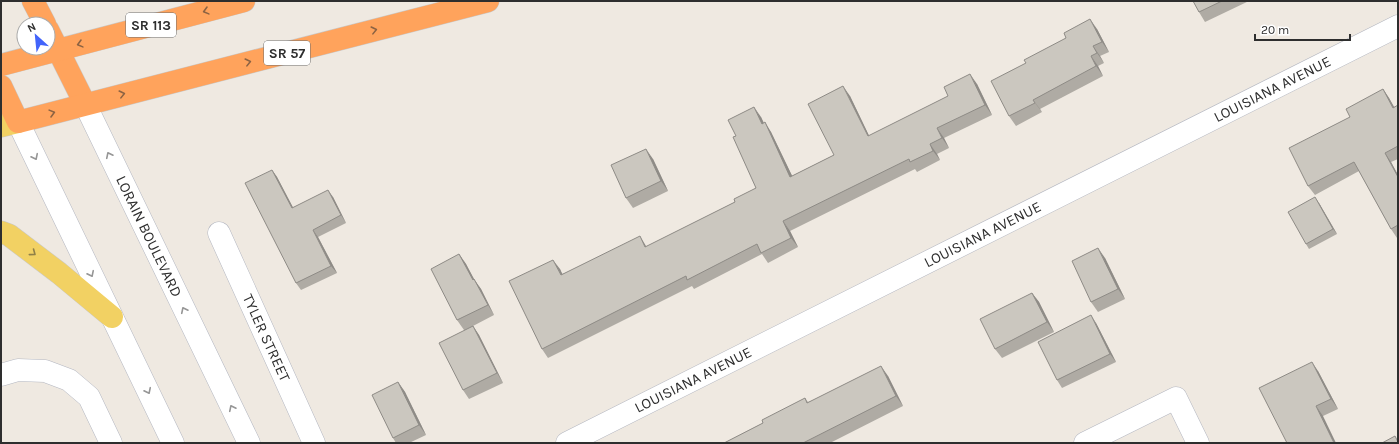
<svg xmlns="http://www.w3.org/2000/svg" width="1399" height="444" font-family="Karla,sans-serif">
<style>
.lines{fill:none;stroke-linecap:round;stroke-linejoin:round}
.street-casing{stroke:#b4b7c1;stroke-width:23}
.secondary-casing{stroke:#b4b7c1;stroke-width:23}
.primary-casing{stroke:#c9c9c9;stroke-width:23}
.highway-casing{stroke:#c9c9c9;stroke-width:23}
.street{stroke:#fff;stroke-width:22}
.secondary{stroke:#fff;stroke-width:22}
.primary{stroke:#f2d163;stroke-width:22}
.highway{stroke:#ffa35c;stroke-width:22}
.wall{fill:#afaba4}
.shaded-wall{fill:#8e8b86}
.building{fill:#cbc7bf;stroke:#8e8b86}
.oneway{stroke:#8c6343}
.oneway2{stroke:#969696}
.oneway3{stroke:#908048}
.labels{text-anchor:middle;stroke-width:3.5;stroke-linejoin:round;paint-order:stroke}
.shield{fill:#fff;stroke:#6d6d6d;stroke-width:1}
.shield-label{font-size:14px;font-weight:bold;fill:#2e2e2e}
.street-label{font-size:15px;fill:#2e2e2e;stroke:#fff}
</style>
<rect width="100%" height="100%" fill="#efe9e1"/>
<g class="lines">
<defs>
<g id="street">
<path id="s1" d="M219,233L314,443"/>
<polyline points="1,375 18,370 45,371 69,380 89,397 111,443"/>
<path id="s2" d="M567,443L1398,26"/>
<polyline points="1085,443 1176,398 1198,443"/>
</g>
<g id="secondary">
<path id="s3" d="M85,104L249,443"/>
<polyline points="18,122 173,443"/>
</g>
<g id="primary">
<polyline points="1,126 18,122"/>
<polyline points="1,232 9,235 59,273 112,317"/>
</g>
<g id="highway">
<polyline points="33,1 45,24"/>
<polyline points="48,30 85,104"/>
<polyline points="1,65 244,1"/>
<polyline points="1,86 18,122 488,1"/>
</g>
</defs>
<!-- street casing -->
<use href="#street" class="street-casing"/>
<!-- secondary casing -->
<use href="#secondary" class="secondary-casing"/>
<!-- primary casing -->
<use href="#primary" class="primary-casing"/>
<!-- highway casing -->
<use href="#highway" class="highway-casing"/>
<!-- street -->
<use href="#street" class="street"/>
<!-- secondary -->
<use href="#secondary" class="secondary"/>
<!-- primary -->
<use href="#primary" class="primary"/>
<!-- highway -->
<use href="#highway" class="highway"/>
</g>
<!-- wall -->
<g class="wall">
<polygon points="1193,1 1249,1 1205,22 1199,12"/>
<polygon points="1097,29 1109,52 1100,56 1104,63 1098,66 1103,76 1040,109 1042,112 1016,126 1009,116"/>
<polygon points="977,84 992,115 944,138 949,148 937,154 940,160 917,172 915,169 790,231 798,247 768,263 762,254 694,289 692,286 548,358 542,349 560,269 562,274 647,247 735,202 756,188 736,136 761,117 764,123 771,132 792,176 834,155 850,96 869,136"/>
<polygon points="1383,89 1389,98 1394,107 1398,105 1398,159 1391,162 1398,175 1398,237 1397,238 1391,229 1359,171 1315,195 1308,186 1350,117"/>
<polygon points="653,159 668,191 633,208 626,198"/>
<polygon points="272,170 277,177 293,208 333,197 346,223 318,237 337,273 301,290 296,283"/>
<polygon points="1319,203 1337,234 1309,249 1306,244"/>
<polygon points="459,254 466,264 474,280 481,289 494,315 473,326 479,335 503,383 469,399 463,390 464,330 457,320"/>
<polygon points="1105,258 1125,299 1098,312 1091,302"/>
<polygon points="1032,293 1039,302 1054,332 1002,358 995,349"/>
<polygon points="1096,323 1116,362 1062,388 1057,380"/>
<polygon points="1318,371 1338,409 1323,416 1287,443"/>
<polygon points="888,376 903,406 830,443 724,443 763,423 805,398 808,402"/>
<polygon points="398,382 405,392 426,435 409,443 396,443 393,438"/>
</g>
<!-- shaded-wall -->
<g class="shaded-wall">
<polygon points="1090,19 1097,29 1109,52 1102,42"/>
<polygon points="1093,46 1100,56 1104,63 1097,53"/>
<polygon points="1091,56 1098,66 1103,76 1096,66"/>
<polygon points="970,74 977,84 992,115 985,105"/>
<polygon points="843,86 850,96 874,146 868,136"/>
<polygon points="1383,89 1389,98 1398,114 1393,108"/>
<polygon points="1033,100 1040,109 1042,112 1035,103"/>
<polygon points="754,107 761,117 768,133 762,124"/>
<polygon points="765,122 771,132 797,186 790,177"/>
<polygon points="937,128 944,138 949,148 942,138"/>
<polygon points="930,144 937,154 940,160 933,151"/>
<polygon points="646,149 653,159 668,191 661,181"/>
<polygon points="1385,153 1391,162 1398,175 1398,177"/>
<polygon points="272,170 277,177 297,215 292,208"/>
<polygon points="328,190 333,197 346,223 341,215"/>
<polygon points="1315,197 1319,203 1337,234 1333,229"/>
<polygon points="783,221 790,231 798,247 791,238"/>
<polygon points="313,230 318,237 337,273 331,266"/>
<polygon points="640,236 646,246 652,257 645,247"/>
<polygon points="1098,248 1105,258 1125,299 1118,289"/>
<polygon points="459,254 466,264 480,290 473,280"/>
<polygon points="553,260 560,269 567,284 561,275"/>
<polygon points="474,279 481,289 494,315 488,305"/>
<polygon points="1032,293 1039,302 1054,332 1047,322"/>
<polygon points="1091,315 1096,323 1116,362 1110,354"/>
<polygon points="473,326 479,335 503,383 497,373"/>
<polygon points="1312,362 1318,371 1338,409 1331,399"/>
<polygon points="881,366 888,376 903,406 896,396"/>
<polygon points="398,382 405,392 426,435 419,425"/>
<polygon points="1316,406 1323,416 1336,443 1334,443"/>
</g>
<!-- building -->
<g class="building">
<polygon points="1193,1 1222,1 1199,12"/>
<polygon points="1090,19 1102,42 1093,46 1097,53 1091,56 1096,66 1033,100 1035,103 1009,116 991,81 1026,63 1024,60 1066,38 1064,33"/>
<polygon points="970,74 985,105 937,128 942,138 930,144 933,151 910,162 909,159 783,221 791,238 761,253 757,244 687,280 686,276 542,349 509,281 553,260 561,275 640,236 645,247 735,202 734,199 756,188 733,137 736,136 728,120 754,107 762,124 765,122 790,177 834,155 808,104 843,86 868,136 948,96 944,87"/>
<polygon points="1383,89 1393,108 1398,105 1398,146 1385,153 1398,177 1398,225 1391,229 1354,162 1308,186 1289,148 1350,117 1346,109"/>
<polygon points="646,149 661,181 626,198 611,165"/>
<polygon points="272,170 292,208 328,190 341,215 313,230 331,266 296,283 245,183"/>
<polygon points="1315,197 1333,229 1306,244 1288,212"/>
<polygon points="1098,248 1118,289 1091,302 1072,261"/>
<polygon points="459,254 473,280 474,279 488,305 457,320 431,269"/>
<polygon points="1032,293 1047,322 995,349 980,319"/>
<polygon points="1091,315 1110,354 1057,380 1038,342"/>
<polygon points="473,326 497,373 463,390 439,343"/>
<polygon points="1312,362 1331,399 1316,406 1334,443 1287,443 1259,388"/>
<polygon points="881,366 896,396 803,443 724,443 763,423 762,420 805,398 807,403"/>
<polygon points="398,382 419,425 393,438 372,395"/>
<polygon points="1395,436 1398,442 1398,443 1382,443"/>
</g>
<!-- one-way arrows -->
<defs><path id="oneway-chevron" d="M-2-3.5L2.5 0L-2 3.5" fill="none" stroke-width="1.6" stroke-linecap="round" stroke-linejoin="round"/></defs>
<g class="oneway">
<use href="#oneway-chevron" transform="translate(206 11) rotate(165)"/>
<use href="#oneway-chevron" transform="translate(374 30) rotate(-14)"/>
<use href="#oneway-chevron" transform="translate(80 44) rotate(165)"/>
<use href="#oneway-chevron" transform="translate(248 62) rotate(-14)"/>
<use href="#oneway-chevron" transform="translate(122 94) rotate(-14)"/>
<use href="#oneway-chevron" transform="translate(52 113) rotate(-15)"/>
</g>
<g class="oneway2">
<use href="#oneway-chevron" transform="translate(109 155) rotate(-116)"/>
<use href="#oneway-chevron" transform="translate(35 157) rotate(64)"/>
<use href="#oneway-chevron" transform="translate(91 274) rotate(64)"/>
<use href="#oneway-chevron" transform="translate(184 310) rotate(-116)"/>
<use href="#oneway-chevron" transform="translate(148 391) rotate(64)"/>
<use href="#oneway-chevron" transform="translate(232 408) rotate(-116)"/>
</g>
<use class="oneway3" href="#oneway-chevron" transform="translate(33 253) rotate(37)"/>
<g class="labels">
<!-- shield labels -->
<g class="shield">
<rect x="126" y="13" width="50" height="24" rx="3"/>
<rect x="264" y="41" width="46" height="24" rx="3"/>
</g>
<g class="shield-label">
<text x="151" y="30">SR 113</text>
<text x="287" y="58">SR 57</text>
</g>
<!-- street labels -->
<g class="street-label">
<text dy="5" stroke="none"><textPath href="#s2" startOffset="789">LOUISIANA AVENUE</textPath></text>
<text dy="5" stroke="none"><textPath href="#s2" startOffset="465">LOUISIANA AVENUE</textPath></text>
<text dy="5" stroke="none"><textPath href="#s3" startOffset="147">LORAIN BOULEVARD</textPath></text>
<text dy="5" stroke="none"><textPath href="#s1" startOffset="115">TYLER STREET</textPath></text>
<text dy="5" stroke="none"><textPath href="#s2" startOffset="141">LOUISIANA AVENUE</textPath></text>
</g>
</g>
<!-- border -->
<rect width="1399" height="444" fill="none" stroke="#2e2e2e" stroke-width="4"/>
<!-- north arrow -->
<g transform="translate(36 36) rotate(333)"><circle r="19" fill="#ffffff" stroke="#ababab"/>
<path d="M0-3L7 15L0 10L-7 15Z" fill="#4264fb"/>
<text y="-6" font-size="11" font-weight="bold" text-anchor="middle" fill="#2e2e2e">N</text>
</g>
<!-- scale -->
<path d="M1255 34v6h95v-6" fill="none" stroke="#2e2e2e" stroke-width="2"/>
<text x="1261" y="34" font-size="12" fill="#2e2e2e" stroke="#ffffff" stroke-width="3" paint-order="stroke">20 m</text>
</svg>
